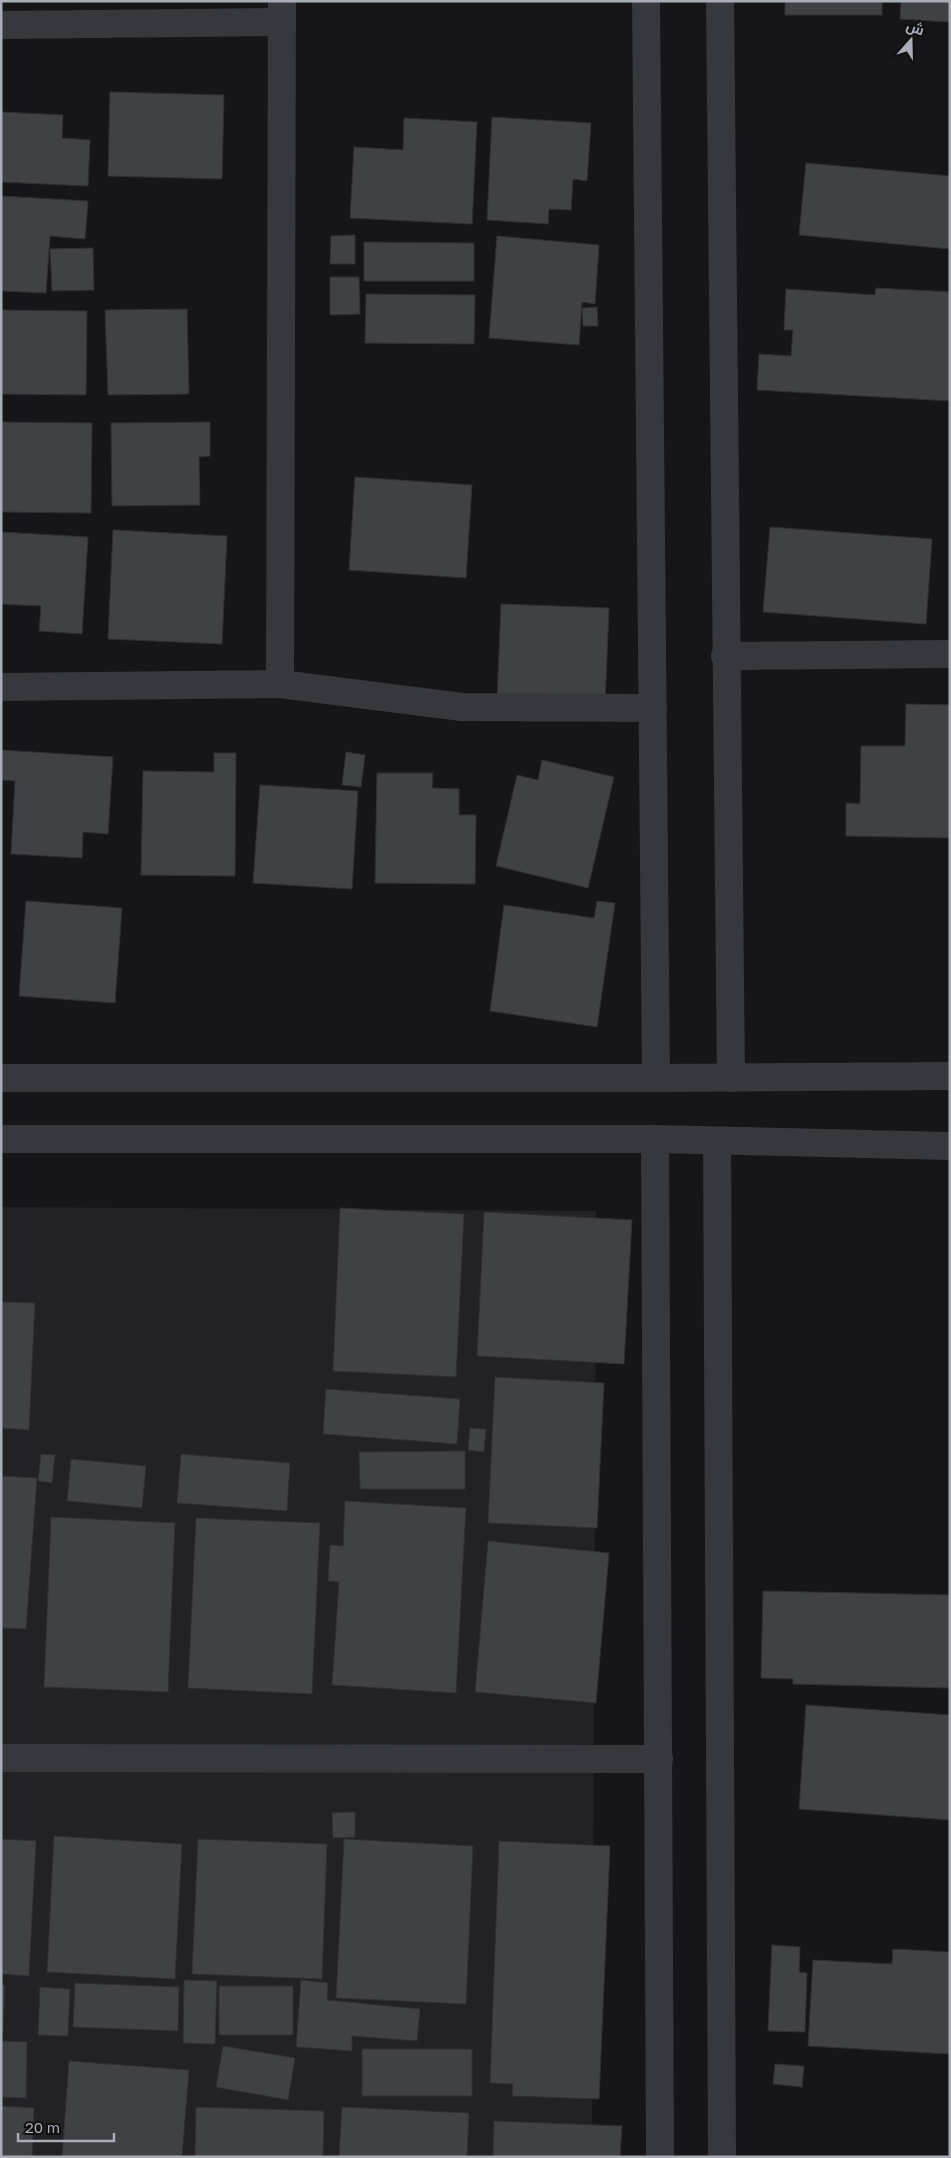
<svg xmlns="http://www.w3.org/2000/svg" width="951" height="2158" font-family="'Golos Text',Cairo,sans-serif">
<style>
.built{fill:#222225}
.building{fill:#404145;stroke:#303034}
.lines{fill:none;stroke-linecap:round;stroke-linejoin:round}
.minor{stroke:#37383d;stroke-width:28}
</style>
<rect width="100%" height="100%" fill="#161618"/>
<!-- built -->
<polygon class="built" points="1,1207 596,1211 592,2157 1,2157"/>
<!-- building -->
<g class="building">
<rect x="785" y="1" width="97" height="14"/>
<polygon points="901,1 950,1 950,22 900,19"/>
<polygon points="110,92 224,95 222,179 108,176"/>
<polygon points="1,112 63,115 62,138 90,140 88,186 1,182"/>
<polygon points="492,117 591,123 587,181 573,179 571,210 549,209 548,224 487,220"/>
<polygon points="404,118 477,122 472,224 350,218 354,147 403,150"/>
<polygon points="806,163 950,176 950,249 799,235"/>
<polygon points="1,196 88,201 85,239 50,236 46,293 1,291"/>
<polygon points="355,235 355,264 330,264 331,236"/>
<polygon points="497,236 599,245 595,304 582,302 579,345 489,338"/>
<polygon points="364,242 474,243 474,281 364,281"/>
<polygon points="93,248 94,290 52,291 50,249"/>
<polygon points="330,277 359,277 360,314 330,315"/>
<polygon points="876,288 950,292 950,401 757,390 759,354 791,356 793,330 784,330 786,289 875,295"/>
<polygon points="366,294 475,295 474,344 365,343"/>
<polygon points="597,307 598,326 583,326 582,308"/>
<polygon points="187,309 189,394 108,395 105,310"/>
<polygon points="1,310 87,311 86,395 1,394"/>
<polygon points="1,422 92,423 91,513 1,512"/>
<polygon points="210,422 210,456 199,457 200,505 112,506 111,423"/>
<polygon points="355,477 472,485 466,578 349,570"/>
<polygon points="770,527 932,539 926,624 763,612"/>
<polygon points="113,530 227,536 222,644 108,639"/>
<polygon points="1,532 88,537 82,634 39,631 41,606 1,604"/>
<polygon points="501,604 609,608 605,705 497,701"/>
<polygon points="906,704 950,705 950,838 846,836 846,803 860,804 861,746 905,746"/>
<polygon points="1,750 113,757 108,834 83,832 82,858 11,854 15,781 1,780"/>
<polygon points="346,752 365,755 361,787 342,785"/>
<polygon points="214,753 236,753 235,876 141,875 143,771 214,772"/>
<polygon points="542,760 614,777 588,888 496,866 517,775 538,780"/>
<polygon points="377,773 433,773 432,788 459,789 459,815 476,815 475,884 375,883"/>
<polygon points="260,785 358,791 352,889 253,883"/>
<polygon points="26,901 122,908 115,1003 19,996"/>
<polygon points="597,901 615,903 597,1027 490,1011 504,905 594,918"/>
<polygon points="340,1208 464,1214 456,1377 333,1371"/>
<polygon points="484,1212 632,1220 624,1364 477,1356"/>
<polygon points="1,1302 35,1303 29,1430 1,1428"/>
<polygon points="495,1377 604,1383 597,1528 488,1523"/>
<polygon points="326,1389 460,1399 457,1444 323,1434"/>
<polygon points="470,1428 486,1429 484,1452 468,1450"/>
<polygon points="465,1451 465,1489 360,1489 359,1452"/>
<polygon points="41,1454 55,1455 52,1483 38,1481"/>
<polygon points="181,1454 290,1463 287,1511 177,1503"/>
<polygon points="71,1459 146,1466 142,1508 67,1501"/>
<polygon points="1,1476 37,1478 26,1629 1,1628"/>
<polygon points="345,1501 466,1508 456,1693 332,1685 339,1582 328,1581 330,1545 343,1546"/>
<polygon points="51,1517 175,1523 168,1692 44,1687"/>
<polygon points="196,1518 320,1523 312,1694 188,1688"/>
<polygon points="488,1541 609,1553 596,1703 475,1692"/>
<polygon points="763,1591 950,1595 950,1688 793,1684 793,1679 761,1678"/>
<polygon points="806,1705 950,1715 950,1820 799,1809"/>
<polygon points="355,1812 355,1837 333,1838 332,1813"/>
<polygon points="54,1836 182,1844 175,1979 47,1972"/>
<polygon points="1,1839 36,1841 29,1976 1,1974"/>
<polygon points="198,1839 327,1844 322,1979 192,1974"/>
<polygon points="344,1839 473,1846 466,2004 336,1998"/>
<polygon points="499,1841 610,1846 599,2099 512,2096 513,2084 490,2083"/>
<polygon points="772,1945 800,1947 799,1972 807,1973 805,2032 768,2031"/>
<polygon points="893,1949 950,1952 950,2054 808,2046 813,1960 892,1964"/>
<polygon points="184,1980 217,1981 215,2044 183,2043"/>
<polygon points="301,1980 328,1983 327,2000 420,2009 417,2041 352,2036 352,2051 296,2047"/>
<polygon points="75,1983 179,1987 178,2031 73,2027"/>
<polygon points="1,1985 5,1985 3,2033 1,2033"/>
<rect x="219" y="1986" width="74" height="49"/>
<polygon points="40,1987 70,1989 68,2036 38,2035"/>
<polygon points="1,2041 27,2042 26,2098 1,2097"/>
<polygon points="223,2046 295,2058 288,2100 216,2087"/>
<rect x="362" y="2049" width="110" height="47"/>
<polygon points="69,2061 189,2070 182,2157 62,2157"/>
<polygon points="775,2064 804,2066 802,2087 773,2084"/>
<polygon points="1,2106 34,2108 32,2157 1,2157"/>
<polygon points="196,2107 324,2111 323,2157 195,2157"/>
<polygon points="342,2107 469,2113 467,2157 339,2157"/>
<polygon points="494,2121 622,2126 620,2157 493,2157"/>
</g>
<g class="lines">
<!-- minor -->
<g class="minor">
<polyline points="646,1 656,1078"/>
<polyline points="720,1 731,1078"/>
<polyline points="1,25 282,22"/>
<polyline points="725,656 950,654"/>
<polyline points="280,684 282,1"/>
<polyline points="1,687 280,684 462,707 653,708"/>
<polyline points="1,1078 656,1078 950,1076"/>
<polyline points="1,1139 655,1139 950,1146"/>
<polyline points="655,1139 660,2157"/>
<polyline points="717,1141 722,2157"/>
<polyline points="1,1758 659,1759"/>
</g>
</g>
<!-- border -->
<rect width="951" height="2158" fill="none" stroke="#a8adb8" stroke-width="5"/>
<!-- north arrow -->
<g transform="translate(911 40) rotate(20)" stroke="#111113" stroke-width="4" paint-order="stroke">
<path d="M0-4L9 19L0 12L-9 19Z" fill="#a8adb8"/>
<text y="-8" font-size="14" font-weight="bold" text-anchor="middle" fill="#a8adb8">ش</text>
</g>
<!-- scale -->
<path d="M18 2133v8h96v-8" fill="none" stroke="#a8adb8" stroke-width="2.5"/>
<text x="25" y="2133" font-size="15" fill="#a8adb8" stroke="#111113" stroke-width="4" paint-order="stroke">20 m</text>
</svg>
